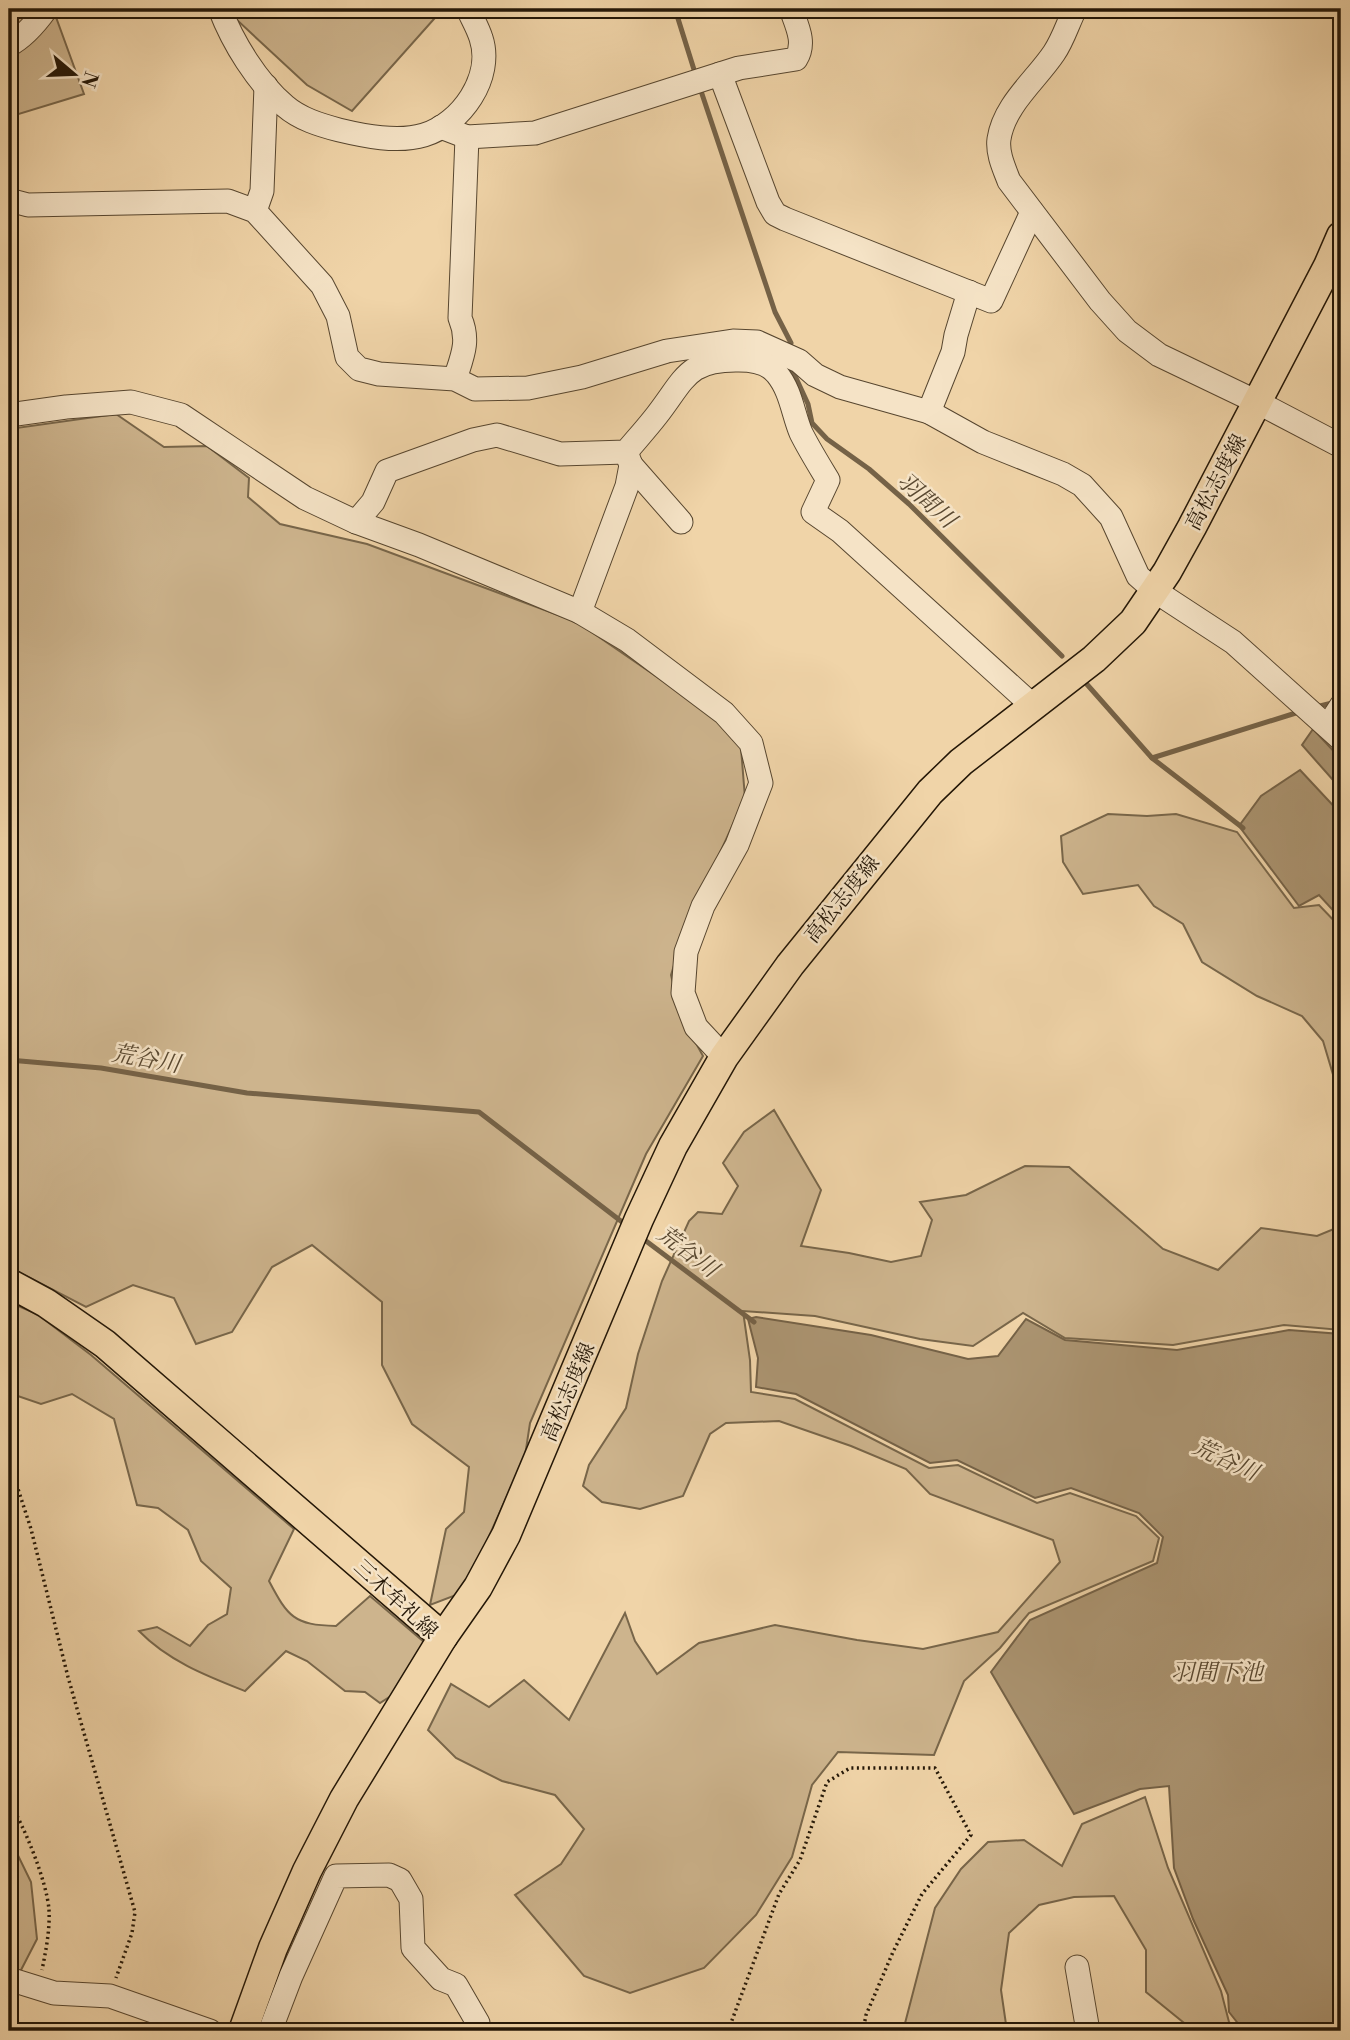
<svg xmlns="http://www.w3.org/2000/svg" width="1350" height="2040" font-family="'Libre Bodoni','Noto Serif JP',serif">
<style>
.green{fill:#cdb48d;stroke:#78664a;stroke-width:2}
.water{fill:#ab9471;stroke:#756247;stroke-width:2}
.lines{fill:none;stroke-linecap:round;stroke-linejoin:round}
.stream{stroke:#756247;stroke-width:5}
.minor-casing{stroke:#57462f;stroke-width:25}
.major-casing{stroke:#241707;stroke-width:31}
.path{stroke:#241707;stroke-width:3.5;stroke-dasharray:2 3.5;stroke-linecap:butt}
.minor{stroke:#f5e3c6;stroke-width:23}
.major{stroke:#f0d4a8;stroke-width:28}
.labels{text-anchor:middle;stroke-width:5;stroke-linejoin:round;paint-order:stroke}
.street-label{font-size:21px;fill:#241707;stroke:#f5e3c6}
.water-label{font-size:23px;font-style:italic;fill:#5a4931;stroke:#f5e3c6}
</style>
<rect width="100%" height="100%" fill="#f0d4a8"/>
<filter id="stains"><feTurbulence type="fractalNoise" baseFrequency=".00286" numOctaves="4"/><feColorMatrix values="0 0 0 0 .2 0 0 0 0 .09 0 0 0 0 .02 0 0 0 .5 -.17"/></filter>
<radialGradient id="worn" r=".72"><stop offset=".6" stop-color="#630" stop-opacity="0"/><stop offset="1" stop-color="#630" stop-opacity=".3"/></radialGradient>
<!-- green -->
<g class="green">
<polygon points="9,9 53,9 84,94 9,117"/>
<polygon points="232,9 441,9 442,10 352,111 307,85 237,20"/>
<polygon points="116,414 164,447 207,446 249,478 248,497 280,524 367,544 577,622 714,716 741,748 745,798 686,927 671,975 681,1016 703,1056 646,1154 530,1423 525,1456 464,1592 430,1605 446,1529 464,1512 469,1467 412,1424 382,1365 382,1302 312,1245 272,1267 232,1332 196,1344 174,1298 133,1285 86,1307 9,1267 9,429"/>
<polygon points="1108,814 1147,816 1176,814 1237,832 1294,908 1319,905 1341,928 1341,1134 1337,1088 1323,1041 1302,1016 1257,996 1202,962 1183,924 1154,906 1138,885 1083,894 1063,862 1061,836"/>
<polygon points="774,1110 821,1190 801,1246 849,1253 891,1262 921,1256 932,1220 920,1202 966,1195 1025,1166 1069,1167 1163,1249 1218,1270 1261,1228 1317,1236 1341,1226 1341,1330 1284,1325 1173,1345 1065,1338 1023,1313 973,1346 920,1339 815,1316 743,1311 750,1360 751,1392 795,1399 929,1468 958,1465 1037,1503 1070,1493 1136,1516 1159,1538 1153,1561 1029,1613 1000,1648 964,1681 934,1755 838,1752 812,1785 792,1857 756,1915 704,1968 630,1993 584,1976 515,1895 561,1864 584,1829 555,1795 502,1781 456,1758 428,1730 451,1684 489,1707 524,1680 569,1720 625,1613 635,1641 657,1674 699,1643 775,1625 857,1640 923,1649 998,1632 1060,1562 1053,1540 930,1494 906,1469 851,1446 779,1421 726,1423 710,1434 683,1496 640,1509 602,1502 583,1486 589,1465 626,1408 638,1354 662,1281 689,1221 698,1212 722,1214 738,1186 723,1163 744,1132"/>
<path d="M9,1302L37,1314L91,1355L294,1529L269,1581C288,1617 294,1625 336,1626L370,1596L424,1642L397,1692L380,1703L365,1692L345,1691L307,1661L286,1651L245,1691C207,1676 168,1661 139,1631L157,1627L190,1646L208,1625L227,1614L231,1588L201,1561L188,1530L158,1508L137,1505L114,1419L72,1394L41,1404L9,1393Z"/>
<polygon points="1145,1797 1168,1868 1221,1991 1229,2022 1238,2031 1194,2031 1146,1992 1146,1950 1114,1896 1074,1897 1039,1905 1009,1933 1001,1990 1007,2031 903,2031 935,1908 961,1869 988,1842 1024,1840 1062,1866 1082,1824"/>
<polygon points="9,1837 31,1882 37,1939 20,1972 9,1969"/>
</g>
<!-- water -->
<g class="water">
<polygon points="1313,729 1341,759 1341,789 1302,745"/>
<polygon points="1300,770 1341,814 1341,919 1319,895 1299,906 1239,826 1261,796"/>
<polygon points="756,1317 871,1335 968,1359 998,1356 1026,1319 1065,1340 1177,1350 1289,1330 1341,1334 1341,2031 1244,2031 1229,2012 1228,1995 1193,1919 1174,1868 1169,1786 1140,1789 1074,1814 991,1672 1030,1620 1157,1563 1163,1537 1139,1513 1071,1488 1035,1498 957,1460 930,1463 796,1394 756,1387 758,1358 748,1319"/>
</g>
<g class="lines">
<!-- stream -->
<g class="stream">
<polyline points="675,9 696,76"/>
<polyline points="699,85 775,312 791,343"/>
<polyline points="782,363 796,378 808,404 812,423 827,439 869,469 909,504 1062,656"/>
<polyline points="1084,681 1152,758 1243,828"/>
<polyline points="1316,707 1336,702"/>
<polyline points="1152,758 1299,712"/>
<polyline points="9,1060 101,1068 247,1093 479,1112 626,1225"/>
<polyline points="642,1238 754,1322"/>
</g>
<defs>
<g id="minor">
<path d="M220,9C233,43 257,82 285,106C300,119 320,125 339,130C364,136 398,143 424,135C461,124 494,77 481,38C478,28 472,18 468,9"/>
<path d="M1075,9C1068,23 1063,40 1054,53C1036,80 1004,105 999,139C997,153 1004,168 1009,181L1100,301L1127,331L1159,355L1257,402L1341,446"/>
<path d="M9,45C24,37 36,23 46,9"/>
<polyline points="720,74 768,202 775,214 785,219 991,301 1032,212"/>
<path d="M441,127L467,137L535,133L739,68L796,59C806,43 797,26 791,9"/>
<polyline points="9,200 28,205 228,201 255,211 322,285 338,316 347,357 359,369 379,374 455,379 475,389 528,388 582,377 667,351 733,341 757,342 799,361 815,375 840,387 929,412 983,442 1063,474 1082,485 1111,517 1138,576 1155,591 1233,642 1341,739"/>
<polyline points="255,211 262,191 266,86"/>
<path d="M455,379C462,357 470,341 460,318L467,137"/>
<polyline points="929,412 953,352 956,335 969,292"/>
<polyline points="9,415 66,407 131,402 181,415 305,498 356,522 419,545 580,612 627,640 724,713 751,743 761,783 737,845 703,906 686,952 683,993 696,1027 724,1057"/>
<polyline points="631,465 681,522"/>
<path d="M356,522L373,502L387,471L473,440L497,435L560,454L626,452C636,440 647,428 657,415C685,379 687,359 739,360C753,360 768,362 777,374C791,391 793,414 801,433C809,449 819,465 828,480L813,512L840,531L1033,706"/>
<polyline points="580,612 627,486 631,465 626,452"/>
<polyline points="1328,726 1341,706"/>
<polyline points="1077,1967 1088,2031"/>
<polyline points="9,1979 54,1993 110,1996 210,2031"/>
<polyline points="270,2031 291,1976 336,1876 389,1875 400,1880 411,1899 413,1948 441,1979 456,1985 478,2023"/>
</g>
<g id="major">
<polyline points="9,1283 46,1303 105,1344 443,1637"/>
<polyline points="243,2031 273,1948 307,1871 344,1799 443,1637 478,1587 506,1535 639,1219 673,1146 724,1057 790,965 930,792 961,762 1094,659 1133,622 1167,572 1192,527 1328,266 1341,236"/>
</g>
</defs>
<!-- minor casing -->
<use href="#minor" class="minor-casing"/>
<!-- major casing -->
<use href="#major" class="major-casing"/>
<!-- path -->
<g class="path">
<polyline points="9,1476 18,1489 31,1529 68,1677 135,1912 132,1933 116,1978"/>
<path d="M9,1802C24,1825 47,1882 49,1910C50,1930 46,1950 42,1970"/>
<polyline points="728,2031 779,1894 800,1860 827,1782 850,1768 935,1768 971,1835 922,1894 893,1952 866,2015 863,2031"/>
</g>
<!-- minor -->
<use href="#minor" class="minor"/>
<!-- major -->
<use href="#major" class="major"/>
</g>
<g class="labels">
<!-- street labels -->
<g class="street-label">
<text transform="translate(1216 482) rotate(-62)" y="7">高松志度線</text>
<text transform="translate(842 899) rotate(-51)" y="7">高松志度線</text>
<text transform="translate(568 1392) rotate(-67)" y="7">高松志度線</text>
<text transform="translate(396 1599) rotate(43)" y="7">三木牟礼線</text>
</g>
<!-- water labels -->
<g class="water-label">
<text transform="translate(927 500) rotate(42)" y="8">羽間川</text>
<text transform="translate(146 1058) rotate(10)" y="8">荒谷川</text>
<text transform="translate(688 1251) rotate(37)" y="8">荒谷川</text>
<text transform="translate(1226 1459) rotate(25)" y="8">荒谷川</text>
<text x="1217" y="1680">羽間下池</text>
</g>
</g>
<!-- margin -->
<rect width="1350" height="2040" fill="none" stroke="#f0d4a8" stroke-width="35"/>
<rect x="10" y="10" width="1329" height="2019" fill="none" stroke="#241707" stroke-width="3.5"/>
<rect x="18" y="18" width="1315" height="2005" fill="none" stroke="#241707" stroke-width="2"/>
<!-- north arrow -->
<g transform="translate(74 74) rotate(109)" stroke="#f5e3c6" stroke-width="5" paint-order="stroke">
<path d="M0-5L12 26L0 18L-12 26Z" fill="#241707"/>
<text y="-10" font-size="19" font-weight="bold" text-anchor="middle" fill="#241707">N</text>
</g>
<rect width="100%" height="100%" filter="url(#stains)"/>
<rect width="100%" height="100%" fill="url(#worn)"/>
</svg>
